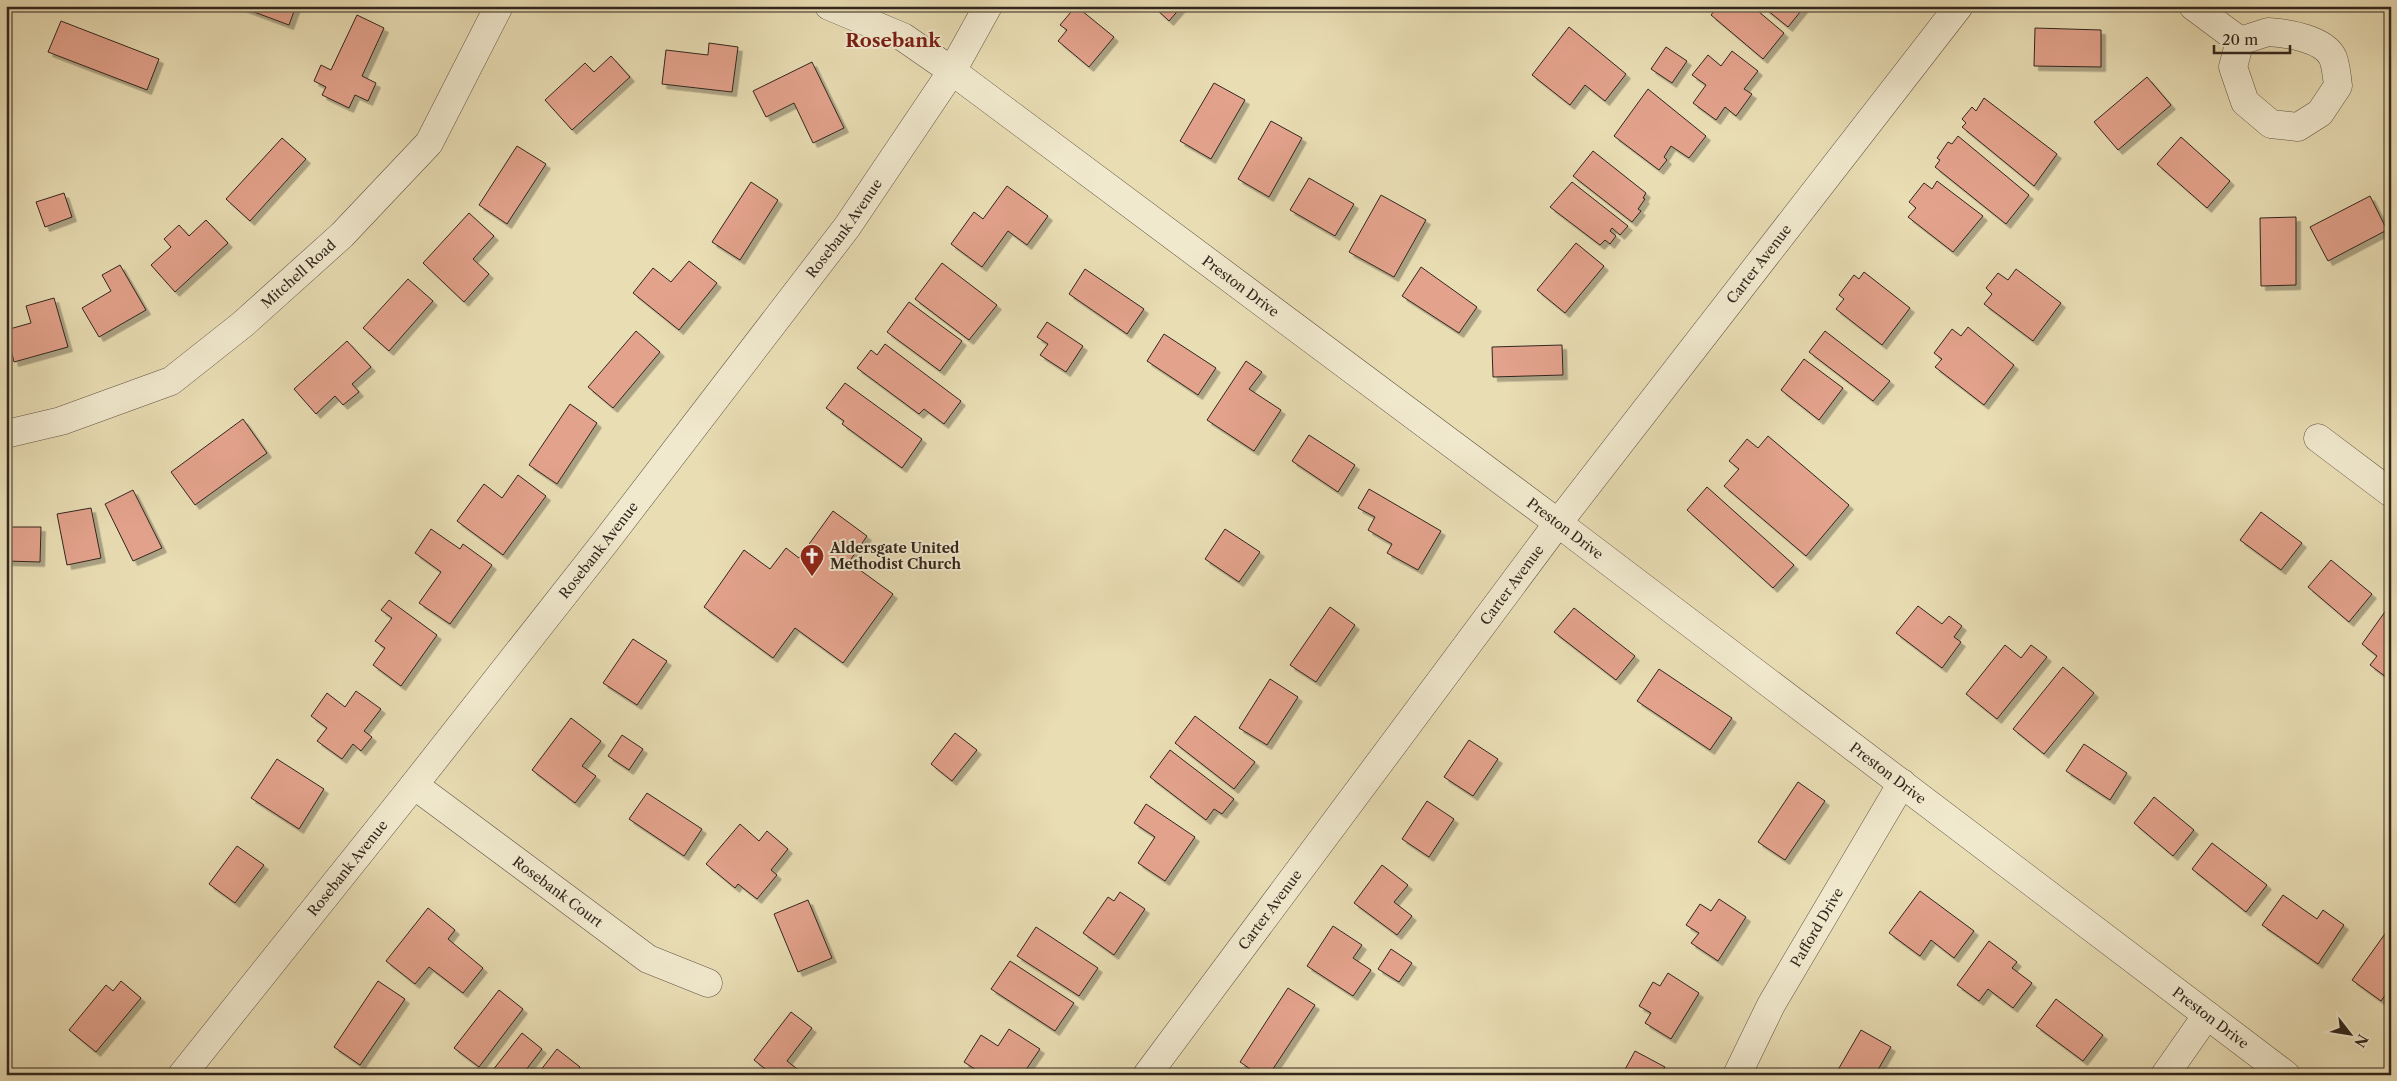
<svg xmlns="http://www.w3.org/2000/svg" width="2397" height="1081" font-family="'Libre Caslon Text',serif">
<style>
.building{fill:#e3a28c;stroke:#31261d;filter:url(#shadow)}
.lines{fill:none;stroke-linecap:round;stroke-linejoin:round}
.minor-casing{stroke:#5f5443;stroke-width:29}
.minor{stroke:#f1e9ce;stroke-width:28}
.labels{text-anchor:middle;stroke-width:4;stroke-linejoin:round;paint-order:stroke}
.street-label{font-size:14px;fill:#31261d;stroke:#f1e9ce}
.poi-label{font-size:14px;font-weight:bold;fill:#31261d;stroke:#f1e9ce;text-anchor:start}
.district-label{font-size:19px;font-weight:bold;fill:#7a1f14;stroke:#f1e9ce}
</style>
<defs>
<filter id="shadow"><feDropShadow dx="4.5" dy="4.5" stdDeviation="0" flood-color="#0004"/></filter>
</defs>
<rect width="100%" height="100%" fill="#e9ddb4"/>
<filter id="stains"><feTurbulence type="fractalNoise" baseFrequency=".004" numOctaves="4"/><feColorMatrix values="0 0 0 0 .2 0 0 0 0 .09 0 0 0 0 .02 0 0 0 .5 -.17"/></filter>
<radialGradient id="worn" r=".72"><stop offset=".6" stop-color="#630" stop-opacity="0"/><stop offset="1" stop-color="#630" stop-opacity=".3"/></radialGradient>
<!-- building -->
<g class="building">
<polygon points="238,6 296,6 289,25"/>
<polygon points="1076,6 1114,37 1089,67 1058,41 1067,30 1060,25"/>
<polygon points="1153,6 1182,6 1169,21"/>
<polygon points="1718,6 1752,6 1784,33 1763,59 1711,15"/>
<polygon points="1762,6 1805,6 1788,27"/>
<polygon points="357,15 384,28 362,76 376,83 368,101 355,95 349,108 322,95 326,87 314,81 321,65 331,70"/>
<polygon points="61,21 159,59 147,90 48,52"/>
<polygon points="1569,27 1626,74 1605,101 1585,85 1570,105 1532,75"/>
<polygon points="2035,28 2101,30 2101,67 2034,66"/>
<polygon points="709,43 738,47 732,92 662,84 666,50 708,55"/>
<polygon points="1666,47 1687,61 1672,83 1651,69"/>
<polygon points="1732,51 1758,71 1744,89 1752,94 1736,116 1725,107 1716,120 1693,103 1706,85 1692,75 1708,55 1721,66"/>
<polygon points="611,56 630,77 572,130 545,100 585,63 594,72"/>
<polygon points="812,62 844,128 813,143 794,103 766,117 753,91"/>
<polygon points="2147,77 2171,105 2118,150 2094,122"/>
<polygon points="1214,83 1245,100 1211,159 1180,141"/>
<polygon points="1648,89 1706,136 1689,158 1671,146 1664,157 1667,160 1659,170 1614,136"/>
<polygon points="1984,98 2057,154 2034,186 1962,127 1966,123 1962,119 1972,107 1976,111"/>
<polygon points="1271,121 1302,138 1269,197 1238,179"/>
<polygon points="1958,136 2029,195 2006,224 1935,167 1940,160 1937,158 1948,142 1952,144"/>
<polygon points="2181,137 2230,181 2207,208 2157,164"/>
<polygon points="282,138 306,159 250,221 226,199"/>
<polygon points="517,146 546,164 507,224 479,205"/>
<polygon points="1593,151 1646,193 1643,198 1645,199 1638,209 1641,211 1632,222 1573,176"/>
<polygon points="1309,178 1354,204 1335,236 1290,210"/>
<polygon points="1937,181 1983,216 1953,252 1908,217 1916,208 1909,202 1924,183 1932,189"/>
<polygon points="751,182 778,200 740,260 712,242"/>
<polygon points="1572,182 1628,226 1620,235 1612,228 1610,231 1616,236 1610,244 1605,240 1600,245 1550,207"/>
<polygon points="1007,186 1048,216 1027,245 1008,231 982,267 951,244 974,212 983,219"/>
<polygon points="64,193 72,217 45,227 36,202"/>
<polygon points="1381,195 1426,220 1394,277 1349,252"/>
<polygon points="2370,196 2387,230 2328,261 2310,227"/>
<polygon points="469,213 494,236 473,259 489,274 464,302 423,263"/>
<polygon points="2296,217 2296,285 2261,286 2260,218"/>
<polygon points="206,220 228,243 175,292 151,265 171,247 164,239 179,225 189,236"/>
<polygon points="1576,243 1604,266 1565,313 1537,290"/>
<polygon points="689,261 717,283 679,330 633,293 653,268 671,282"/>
<polygon points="942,263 997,305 969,340 915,299"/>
<polygon points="120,265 146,310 99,337 82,308 111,291 102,275"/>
<polygon points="1421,267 1477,307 1459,333 1402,296"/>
<polygon points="1085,269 1144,309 1127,334 1069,294"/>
<polygon points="2016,269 2061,303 2033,341 1984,304 1992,294 1986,288 1998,273 2008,280"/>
<polygon points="1864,272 1910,308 1882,345 1836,309 1844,299 1839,295 1854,275 1859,279"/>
<polygon points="408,279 433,301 389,351 363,328"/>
<polygon points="54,298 68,347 14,362 6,330 31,323 26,306"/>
<polygon points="909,302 962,341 940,371 887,332"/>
<polygon points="1047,322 1083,346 1066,372 1040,355 1048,344 1037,337"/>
<polygon points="1968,327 2014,365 1984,405 1935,367 1942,359 1934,353 1952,329 1961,336"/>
<polygon points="636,331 660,352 613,408 588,387"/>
<polygon points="1825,331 1890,381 1873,401 1809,352"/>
<polygon points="1164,334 1216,368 1198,395 1147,361"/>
<polygon points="347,341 371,367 352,384 359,392 343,405 335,396 316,414 294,389"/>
<polygon points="885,344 961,401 944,424 924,409 919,414 857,368 871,350 877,355"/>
<polygon points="1562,345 1563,375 1493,377 1492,347"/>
<polygon points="1804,359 1843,388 1819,420 1781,390"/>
<polygon points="1246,361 1262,372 1249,389 1281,410 1254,451 1207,420"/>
<polygon points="845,383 922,439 902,468 842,424 844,421 826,408"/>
<polygon points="570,404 597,423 557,484 529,465"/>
<polygon points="243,419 267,453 195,505 171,472"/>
<polygon points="1309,435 1355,465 1338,492 1292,461"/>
<polygon points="1768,436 1849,505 1806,556 1724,486 1739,469 1729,461 1747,439 1758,448"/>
<polygon points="518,475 546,496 503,555 457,521 484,484 502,498"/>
<polygon points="1707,487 1794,565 1773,588 1687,510"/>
<polygon points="1369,489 1441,531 1418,570 1387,553 1392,544 1368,530 1375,517 1358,508"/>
<polygon points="133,490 162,548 133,561 105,504"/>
<polygon points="91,508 101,558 67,565 57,514"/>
<polygon points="833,511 867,536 849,562 893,594 843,663 795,628 773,658 704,607 744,550 770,569 786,548 799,558"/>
<polygon points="2261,512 2302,543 2281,570 2240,540"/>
<polygon points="6,527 41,527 40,562 6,561"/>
<polygon points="431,529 460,549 463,544 492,565 450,624 419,603 441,572 415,553"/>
<polygon points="1225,529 1260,552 1239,582 1205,559"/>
<polygon points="2331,560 2372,594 2349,622 2308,587"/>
<polygon points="389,600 437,635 401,686 373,665 385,648 375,641 392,618 381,610"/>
<polygon points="1918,606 1942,624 1949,616 1962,626 1954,637 1961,642 1942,668 1896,633"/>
<polygon points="2389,606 2391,608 2391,670 2386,677 2370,665 2377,656 2362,644"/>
<polygon points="1330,607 1355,625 1316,682 1290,665"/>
<polygon points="1574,608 1635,656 1616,680 1554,632"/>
<polygon points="633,639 667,661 637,705 603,683"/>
<polygon points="2005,645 2021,658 2031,645 2047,657 1997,719 1966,694"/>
<polygon points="2063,667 2094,693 2044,754 2013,729"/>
<polygon points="1659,669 1732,718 1710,750 1637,701"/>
<polygon points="1270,679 1298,697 1267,745 1239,728"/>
<polygon points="356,691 381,709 364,731 372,737 361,751 353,744 342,759 317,741 327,728 311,716 327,693 345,707"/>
<polygon points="1195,716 1255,762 1234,789 1175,743"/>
<polygon points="571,718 601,741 582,766 596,776 575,803 532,770"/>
<polygon points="955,733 977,750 952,781 931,764"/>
<polygon points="622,735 643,749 629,770 608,756"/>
<polygon points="1469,740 1498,759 1473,796 1444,777"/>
<polygon points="2084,744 2127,773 2110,800 2066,771"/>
<polygon points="1170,750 1234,799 1222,814 1214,809 1206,820 1150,777"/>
<polygon points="277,759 324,789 299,829 251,798"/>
<polygon points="1798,782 1825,801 1785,860 1758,842"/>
<polygon points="647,793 702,829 684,856 629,819"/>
<polygon points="2154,797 2194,830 2173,856 2134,823"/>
<polygon points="1427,801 1454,819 1429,857 1402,839"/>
<polygon points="1146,804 1195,837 1165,881 1138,863 1155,837 1134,823"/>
<polygon points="740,824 759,841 767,831 788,849 771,870 777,875 757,899 738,884 735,888 706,864"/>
<polygon points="2212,843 2267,885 2246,912 2192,869"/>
<polygon points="237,846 264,865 235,903 209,884"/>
<polygon points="1382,865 1408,885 1394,902 1412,916 1397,935 1354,903"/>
<polygon points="1920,891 1974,931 1954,958 1931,940 1920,956 1889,933"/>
<polygon points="1120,892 1145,909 1114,955 1083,933 1108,897 1114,901"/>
<polygon points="2283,895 2317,919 2323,910 2344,925 2318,964 2262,925"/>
<polygon points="1719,899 1746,917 1718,961 1691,943 1699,933 1686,925 1700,904 1711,911"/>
<polygon points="808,900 832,958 798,972 774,914"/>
<polygon points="428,908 455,930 448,939 483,968 463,993 429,967 415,984 386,961"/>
<polygon points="1333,926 1362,945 1353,958 1371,970 1353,996 1307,966"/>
<polygon points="1036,927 1098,968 1079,996 1017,956"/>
<polygon points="2387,931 2391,934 2391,987 2381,1001 2352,980"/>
<polygon points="1989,941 2017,962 2012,968 2032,983 2013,1008 1988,989 1979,1001 1957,985"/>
<polygon points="1391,949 1412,963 1399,982 1378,969"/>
<polygon points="1010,961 1074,1003 1055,1031 991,989"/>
<polygon points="1668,973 1699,993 1671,1039 1645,1023 1651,1013 1639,1006 1653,982 1660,986"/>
<polygon points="121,981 141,998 96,1052 69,1030 106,985 113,991"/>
<polygon points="378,981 405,999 360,1065 334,1047"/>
<polygon points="1288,988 1315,1005 1269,1075 1259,1075 1240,1062"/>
<polygon points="499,990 523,1009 479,1067 454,1048"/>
<polygon points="2056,999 2103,1035 2083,1061 2036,1026"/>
<polygon points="791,1012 812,1028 787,1061 805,1075 773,1075 754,1060"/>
<polygon points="1009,1029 1040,1049 1023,1074 1018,1070 1014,1075 984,1075 964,1062 981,1035 998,1046"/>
<polygon points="1861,1030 1891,1047 1875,1075 1835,1075"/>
<polygon points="522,1033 542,1049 522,1075 489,1075"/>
<polygon points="557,1049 580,1067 574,1075 537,1075"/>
<polygon points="1635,1051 1665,1067 1660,1075 1622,1075"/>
</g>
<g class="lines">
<defs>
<g id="minor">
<path id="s1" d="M829,6L903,37L952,71L1558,523L2286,1075"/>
<polyline points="2193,6 2240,41"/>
<path d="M2268,32C2287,33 2325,39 2333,58C2336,66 2337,77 2338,86L2320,113L2298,127L2271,124L2245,102L2233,67L2240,41Z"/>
<path id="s2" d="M6,434L61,421L171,381L243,324L342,235L429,143L499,6"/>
<polyline points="2318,438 2391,493"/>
<path id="s3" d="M414,785L648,959L708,983"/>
<path id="s4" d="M182,1075L414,785L606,541L847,227L952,71L988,6"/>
<path id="s5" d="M1147,1075L1558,523L1959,6"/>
<path id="s6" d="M1737,1075L1771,1005L1902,783"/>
<polyline points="2165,1075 2207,1015"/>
</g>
</defs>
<!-- minor casing -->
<use href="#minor" class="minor-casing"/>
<!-- minor -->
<use href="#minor" class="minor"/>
</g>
<!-- icons -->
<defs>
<symbol id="church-pin" viewBox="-11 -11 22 30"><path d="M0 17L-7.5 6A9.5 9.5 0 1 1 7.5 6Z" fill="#8f2418" stroke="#f1e9ce"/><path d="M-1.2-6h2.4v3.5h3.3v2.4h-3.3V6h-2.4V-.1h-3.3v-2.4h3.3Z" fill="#fff"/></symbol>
</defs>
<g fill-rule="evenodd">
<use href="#church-pin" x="798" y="542" width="28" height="38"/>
</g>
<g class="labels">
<!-- street labels -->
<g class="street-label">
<text dy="5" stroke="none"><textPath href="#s4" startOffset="1075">Rosebank Avenue</textPath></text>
<text dy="5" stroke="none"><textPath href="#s5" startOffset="1016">Carter Avenue</textPath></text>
<text dy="5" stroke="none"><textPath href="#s2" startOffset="340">Mitchell Road</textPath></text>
<text dy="5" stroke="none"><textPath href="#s1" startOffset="500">Preston Drive</textPath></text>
<text dy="5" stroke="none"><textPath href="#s1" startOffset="905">Preston Drive</textPath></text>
<text dy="5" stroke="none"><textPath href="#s4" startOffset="670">Rosebank Avenue</textPath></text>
<text dy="5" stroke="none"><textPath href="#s5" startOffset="611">Carter Avenue</textPath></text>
<text dy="5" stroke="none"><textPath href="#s1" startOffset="1310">Preston Drive</textPath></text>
<text dy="5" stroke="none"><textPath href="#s4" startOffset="265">Rosebank Avenue</textPath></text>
<text dy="5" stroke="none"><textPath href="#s3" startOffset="179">Rosebank Court</textPath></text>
<text dy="5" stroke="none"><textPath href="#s5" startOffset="206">Carter Avenue</textPath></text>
<text dy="5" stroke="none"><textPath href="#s6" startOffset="168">Pafford Drive</textPath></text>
<text dy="5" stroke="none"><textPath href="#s1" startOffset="1715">Preston Drive</textPath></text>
</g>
<!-- poi labels -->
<g class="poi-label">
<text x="830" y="553">Aldersgate United<tspan x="830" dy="16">Methodist Church</tspan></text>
</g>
<!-- district labels -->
<g class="district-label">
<text x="893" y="47">Rosebank</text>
</g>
</g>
<!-- margin -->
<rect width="2397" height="1081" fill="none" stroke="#e9ddb4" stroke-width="25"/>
<rect x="8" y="8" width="2382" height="1066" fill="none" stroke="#31261d" stroke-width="2.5"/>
<rect x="12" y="12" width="2372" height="1056" fill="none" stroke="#31261d"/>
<!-- north arrow -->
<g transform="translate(2350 1034) rotate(121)" stroke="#f1e9ce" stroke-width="4" paint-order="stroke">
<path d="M0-4L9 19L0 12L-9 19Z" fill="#31261d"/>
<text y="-8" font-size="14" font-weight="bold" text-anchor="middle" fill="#31261d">N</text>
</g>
<!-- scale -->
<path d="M2214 45v8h76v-8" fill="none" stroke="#31261d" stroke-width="2.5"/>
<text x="2222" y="45" font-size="15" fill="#31261d" stroke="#f1e9ce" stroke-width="4" paint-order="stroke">20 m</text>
<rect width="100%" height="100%" filter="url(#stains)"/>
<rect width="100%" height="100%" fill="url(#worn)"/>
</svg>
